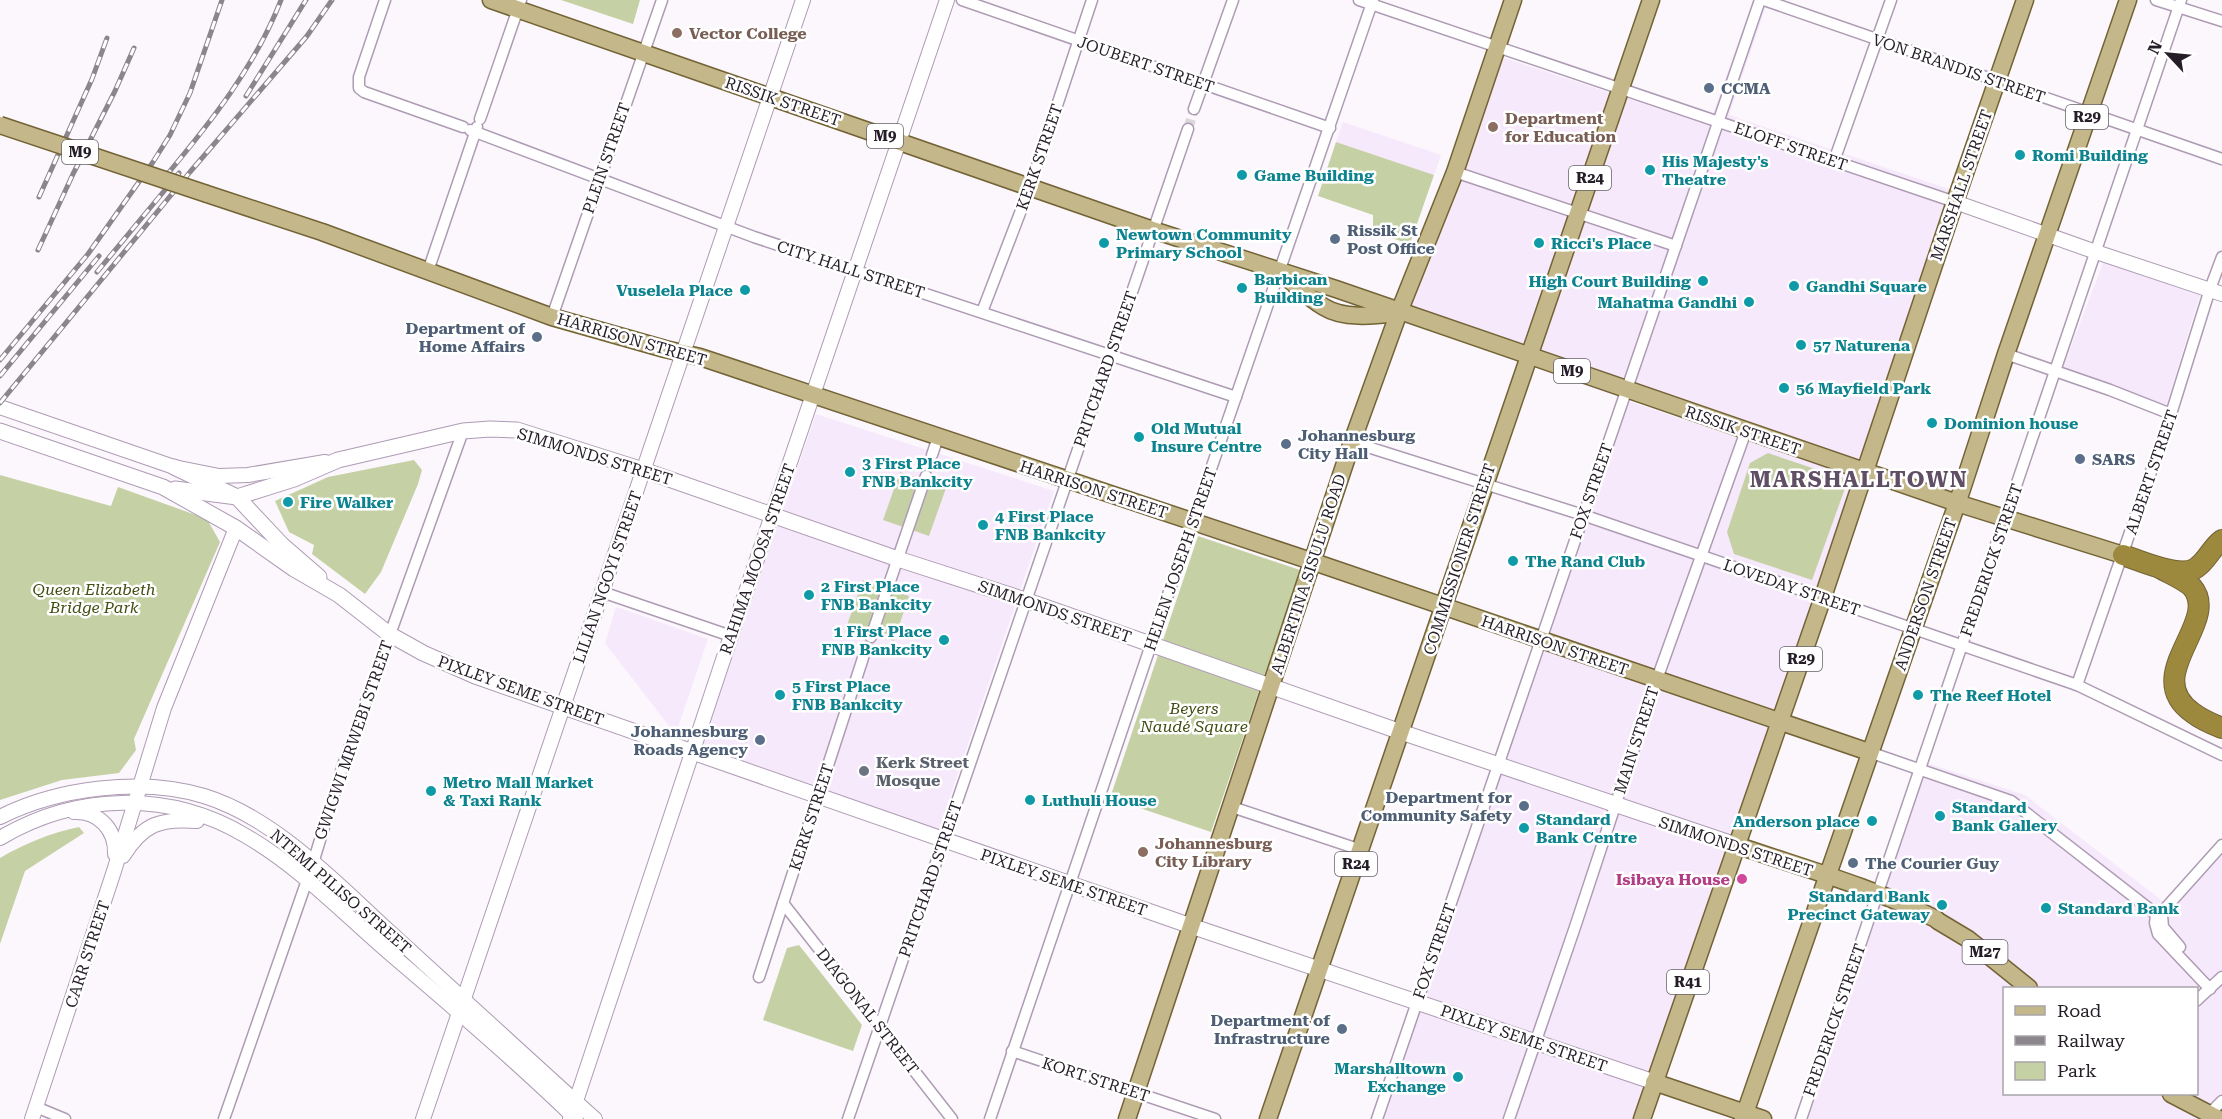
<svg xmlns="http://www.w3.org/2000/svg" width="2222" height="1119" font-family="'Roboto Serif',serif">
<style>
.commercial{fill:#f7e9fc;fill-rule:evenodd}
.green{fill:#c5d1a5}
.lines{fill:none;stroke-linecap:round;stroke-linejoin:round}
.minor-tunnel{stroke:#dbd6dc;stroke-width:10;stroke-dasharray:10 5;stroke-linecap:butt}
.minor-casing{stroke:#ae9bb4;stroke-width:13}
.tertiary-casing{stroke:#ae9bb4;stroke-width:16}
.secondary-casing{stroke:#ae9bb4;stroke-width:17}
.primary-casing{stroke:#736335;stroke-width:19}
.motorway-casing{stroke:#736335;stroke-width:22}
.minor{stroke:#fff;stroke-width:10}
.tertiary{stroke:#fff;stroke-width:14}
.secondary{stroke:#fff;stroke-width:15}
.primary{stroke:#c4b88b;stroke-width:16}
.motorway{stroke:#9d893d;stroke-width:20}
.rail-casing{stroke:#8b858c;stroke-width:5}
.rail{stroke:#fff;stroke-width:3;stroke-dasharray:9;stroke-linecap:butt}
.primary-bridge-casing{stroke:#736335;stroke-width:19;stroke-linecap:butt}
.primary-bridge{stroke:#c4b88b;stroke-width:16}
.education-dot{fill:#8d6e63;stroke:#fff;stroke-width:2}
.service-dot{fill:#5c6f8a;stroke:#fff;stroke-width:2}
.culture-dot{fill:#0f9aa8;stroke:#fff;stroke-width:2}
.worship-dot{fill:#6b7280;stroke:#fff;stroke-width:2}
.hotel-dot{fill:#d1479c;stroke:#fff;stroke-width:2}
.labels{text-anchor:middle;stroke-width:5;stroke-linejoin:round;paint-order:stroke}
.shield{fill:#fff;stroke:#666168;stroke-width:1.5}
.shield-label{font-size:15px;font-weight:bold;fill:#251d27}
.education-label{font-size:16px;font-weight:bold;fill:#785e54;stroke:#fff;text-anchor:start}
.street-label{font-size:16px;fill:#251d27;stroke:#fff}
.service-label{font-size:16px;font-weight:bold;fill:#4e5e75;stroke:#fff;text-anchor:start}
.culture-label{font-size:16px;font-weight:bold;fill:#0d838f;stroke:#fff;text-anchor:start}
.park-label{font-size:16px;font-style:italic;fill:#434e12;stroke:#fff}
.worship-label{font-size:16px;font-weight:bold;fill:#5b616d;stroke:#fff;text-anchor:start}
.hotel-label{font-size:16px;font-weight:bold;fill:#b23c85;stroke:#fff;text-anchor:end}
.district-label{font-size:22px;font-weight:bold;letter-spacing:1.5px;fill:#5f4e64;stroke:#fff}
</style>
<rect width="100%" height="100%" fill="#fbf7fc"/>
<!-- commercial -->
<g class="commercial">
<polygon points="1753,0 1768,0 1729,115 1952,190 1857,474 1401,321 1492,54 1709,125"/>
<polygon points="1343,122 1441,155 1434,175 1336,142"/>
<polygon points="2104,260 2201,292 2166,406 2110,390 2099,382 2063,368"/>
<polygon points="1628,401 1856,477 1634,1119 1382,1119"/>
<polygon points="816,414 1054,491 938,832 701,748"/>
<polygon points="616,607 708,639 677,730 673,731 605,643"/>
<path d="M1927,763L2025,795L2173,909L2222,855V1103L2217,1108L2222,1111V1119H1804ZM2004,988H2196V1094H2004Z"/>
</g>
<!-- green -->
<g class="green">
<polygon points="561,0 640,0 633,24"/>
<polygon points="1336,142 1434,175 1410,244 1373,232 1373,215 1318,196"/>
<polygon points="1768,453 1848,480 1812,580 1734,554 1727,532 1750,463"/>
<polygon points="414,460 422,470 418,484 381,572 365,594 312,554 314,545 289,532 275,501 328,477"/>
<polygon points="900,472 946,488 929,536 883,520"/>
<polygon points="0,475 111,506 118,487 207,519 220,542 134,739 136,750 119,773 62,780 0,800"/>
<polygon points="1198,536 1300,570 1211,832 1110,798"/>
<polygon points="863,580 909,596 894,641 847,625"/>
<path d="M79,827L84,833L25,871L0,944V858C26,843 50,833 79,827Z"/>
<polygon points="799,945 862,1025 853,1051 763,1020 787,948"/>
</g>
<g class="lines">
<!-- minor-tunnel -->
<g class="minor-tunnel">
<polyline points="1188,129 1194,109"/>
<polyline points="926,476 932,455"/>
<polyline points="863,658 871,637"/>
</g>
<defs>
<g id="minor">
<polyline points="385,0 359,77 359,88 364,92 463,127"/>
<polyline points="962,0 1330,128"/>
<polyline points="1359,0 1955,202"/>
<polyline points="1764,0 2222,159"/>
<polyline points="2156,0 2222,21"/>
<polyline points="1194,109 1233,0"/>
<polyline points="480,119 521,0"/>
<polyline points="470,130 754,237 1236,397"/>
<polyline points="1834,161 1891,0"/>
<polyline points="1455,172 1676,246"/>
<polyline points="428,271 477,127"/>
<polyline points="982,312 1030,187 1092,0"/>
<polyline points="552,317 662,0"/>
<polyline points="2006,354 2110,390 2171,414"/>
<polyline points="1352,442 1583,515 2077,685 2222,755"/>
<polyline points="932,455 938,437"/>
<polyline points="602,592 731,636"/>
<polyline points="871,637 926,476"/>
<polyline points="2077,685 2171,414 2210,289 2222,257"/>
<polyline points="1869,752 2011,801 2161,918"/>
<polyline points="1232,807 1361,850"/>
<polyline points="783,903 952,1119"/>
<polyline points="2162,915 2163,927 2180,947"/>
<polyline points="2156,916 2162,912 2222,845"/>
<polyline points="2156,916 2155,923 2158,934 2210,989"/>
<polyline points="759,977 863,658"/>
<polyline points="2196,1001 2222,977"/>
<polyline points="1012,1051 1215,1119"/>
<polyline points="36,1107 65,1119"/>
<polyline points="2209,1114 2222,1101"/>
<polyline points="224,1119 313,863 342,768 463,431"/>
<polyline points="848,1119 1188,129"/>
<polyline points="990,1119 1193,521 1373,0"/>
<polyline points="1377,1119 1760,0"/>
<polyline points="1509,1119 1575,927 1657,679 1746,431"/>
<polyline points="1801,1119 2181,0"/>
</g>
<g id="tertiary">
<polyline points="1955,202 2096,252 2222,294"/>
<polyline points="0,407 174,467 219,476 248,475 325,462"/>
<path d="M74,812C99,811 116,830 115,854"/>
<path d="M0,817C57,788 142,777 204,796C276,818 338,885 393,935C460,996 527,1058 595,1119"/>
<path d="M0,838C76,793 169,790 246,836C301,868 345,915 393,956C455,1009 517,1062 576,1119"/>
<path d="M123,856C143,824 160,818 197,821"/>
<polyline points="32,1119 114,871 164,708 236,528"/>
<polyline points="423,1119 803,0"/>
<polyline points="570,1119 731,636 947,0"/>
</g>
<g id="secondary">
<polyline points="0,431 163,487 236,528 294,569 339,595 389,634 423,653 475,676 1191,926 1654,1082"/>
<polyline points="174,467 237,497 282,545 319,577"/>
<polyline points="175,489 237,497 294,479 338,460 463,431 490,429 517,430 643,470 898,559 1025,600 1401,732 1736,845"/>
</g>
<g id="primary">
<polyline points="491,0 1153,230 1336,289 1957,503 2123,555"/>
<polyline points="207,194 322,232 552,317 665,349 700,357 1314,562 1869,752"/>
<path d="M1286,277C1298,287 1310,299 1324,307C1343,319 1373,316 1395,313"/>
<path d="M1736,845C1803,868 1872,887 1936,919"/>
<polyline points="1938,921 1968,939 2029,988"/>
<polyline points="1654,1082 1763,1119"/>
<polyline points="2171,1094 2219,1119"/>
<polyline points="1127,1119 1352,442 1399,312 1455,172 1513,0"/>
<polyline points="1268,1119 1651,0"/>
<polyline points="1642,1119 1823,597 1955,202 2025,0"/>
<polyline points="1743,1119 1962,489 2006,354 2128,0"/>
</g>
<g id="motorway">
<path d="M2123,555C2141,561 2180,579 2196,568C2207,561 2211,548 2222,540"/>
<path d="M2160,568C2170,574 2183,579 2192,587C2222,622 2139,675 2193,713C2202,720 2212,724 2222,728"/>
</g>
</defs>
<!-- minor casing -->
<use href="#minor" class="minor-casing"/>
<!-- tertiary casing -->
<use href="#tertiary" class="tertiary-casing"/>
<!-- secondary casing -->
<use href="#secondary" class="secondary-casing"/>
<!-- primary casing -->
<use href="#primary" class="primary-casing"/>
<!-- motorway casing -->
<use href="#motorway" class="motorway-casing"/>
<!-- minor -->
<use href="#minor" class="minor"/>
<!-- tertiary -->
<use href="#tertiary" class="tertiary"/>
<!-- secondary -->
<use href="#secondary" class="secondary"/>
<!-- primary -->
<use href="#primary" class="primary"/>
<!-- motorway -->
<use href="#motorway" class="motorway"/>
<defs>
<g id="rail">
<polyline points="246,96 306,0"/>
<path d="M165,177C210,123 255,67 281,0"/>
<polyline points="39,197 92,79 107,38"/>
<polyline points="38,250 73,174 115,91 134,48"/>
<polyline points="97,272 179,173"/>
<polyline points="0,360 88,254 153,162 170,135 190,93 222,0"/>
<polyline points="0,376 99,256"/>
<polyline points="0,403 190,172 307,36 332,0"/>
</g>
</defs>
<!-- rail casing -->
<use href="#rail" class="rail-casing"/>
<!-- rail -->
<use href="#rail" class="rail"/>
<defs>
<polyline id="primary-bridge" points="0,125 207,194"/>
</defs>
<!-- primary-bridge casing -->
<use href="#primary-bridge" class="primary-bridge-casing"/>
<!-- primary-bridge -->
<use href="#primary-bridge" class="primary-bridge"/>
</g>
<!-- markers -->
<g class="education-dot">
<circle cx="677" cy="33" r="6"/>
<circle cx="1493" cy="127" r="6"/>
<circle cx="1143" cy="852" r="6"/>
</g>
<g class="service-dot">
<circle cx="1709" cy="88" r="6"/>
<circle cx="1335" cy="239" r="6"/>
<circle cx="537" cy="337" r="6"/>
<circle cx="1286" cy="444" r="6"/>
<circle cx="2080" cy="459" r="6"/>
<circle cx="760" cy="740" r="6"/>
<circle cx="1524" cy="806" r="6"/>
<circle cx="1853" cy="863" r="6"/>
<circle cx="1342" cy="1029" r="6"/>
</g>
<g class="culture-dot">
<circle cx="2020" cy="155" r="6"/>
<circle cx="1650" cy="170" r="6"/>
<circle cx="1242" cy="175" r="6"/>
<circle cx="1104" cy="243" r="6"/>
<circle cx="1539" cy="243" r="6"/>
<circle cx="1703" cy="281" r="6"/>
<circle cx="1794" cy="286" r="6"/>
<circle cx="1242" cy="288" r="6"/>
<circle cx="745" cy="290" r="6"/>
<circle cx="1749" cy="302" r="6"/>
<circle cx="1801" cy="345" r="6"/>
<circle cx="1784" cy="388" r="6"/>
<circle cx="1932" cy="423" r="6"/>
<circle cx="1139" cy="437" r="6"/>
<circle cx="850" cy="472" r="6"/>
<circle cx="288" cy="502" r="6"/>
<circle cx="983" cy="525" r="6"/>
<circle cx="1513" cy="561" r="6"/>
<circle cx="809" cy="595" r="6"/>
<circle cx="944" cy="640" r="6"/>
<circle cx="780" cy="695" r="6"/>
<circle cx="1918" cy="695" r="6"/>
<circle cx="431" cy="791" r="6"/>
<circle cx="1030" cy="800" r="6"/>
<circle cx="1940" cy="816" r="6"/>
<circle cx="1872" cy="821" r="6"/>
<circle cx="1524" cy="828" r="6"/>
<circle cx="1942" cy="905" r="6"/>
<circle cx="2046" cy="908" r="6"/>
<circle cx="1458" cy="1077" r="6"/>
</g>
<circle class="worship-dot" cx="864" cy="771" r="6"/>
<circle class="hotel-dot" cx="1742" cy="879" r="6"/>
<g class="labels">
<!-- shield labels -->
<g class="shield">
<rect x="2066" y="105" width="42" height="24" rx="4.5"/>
<rect x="867" y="124" width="36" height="24" rx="4.5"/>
<rect x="62" y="140" width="36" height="24" rx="4.5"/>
<rect x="1569" y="166" width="42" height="24" rx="4.5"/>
<rect x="1554" y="359" width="36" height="24" rx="4.5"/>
<rect x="1780" y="647" width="42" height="24" rx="4.5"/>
<rect x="1335" y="852" width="42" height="24" rx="4.5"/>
<rect x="1962.5" y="940" width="45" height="24" rx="4.5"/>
<rect x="1667" y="970" width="42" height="24" rx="4.5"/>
</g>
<g class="shield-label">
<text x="2087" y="122">R29</text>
<text x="885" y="141">M9</text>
<text x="80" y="157">M9</text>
<text x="1590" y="183">R24</text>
<text x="1572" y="376">M9</text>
<text x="1801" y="664">R29</text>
<text x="1356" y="869">R24</text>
<text x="1985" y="957">M27</text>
<text x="1688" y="987">R41</text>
</g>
<!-- education labels -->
<g class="education-label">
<text x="689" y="39">Vector College</text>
<text x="1505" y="124">Department<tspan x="1505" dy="18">for Education</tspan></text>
<text x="1155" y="849">Johannesburg<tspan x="1155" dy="18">City Library</tspan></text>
</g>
<!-- street labels -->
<g class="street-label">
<text transform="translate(1146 64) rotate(19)" y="6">JOUBERT STREET</text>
<text transform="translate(1959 68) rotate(19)" y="6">VON BRANDIS STREET</text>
<text transform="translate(783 101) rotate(19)" y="6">RISSIK STREET</text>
<text transform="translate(1791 146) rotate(19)" y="6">ELOFF STREET</text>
<text transform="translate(1039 157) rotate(-71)" y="6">KERK STREET</text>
<text transform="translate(606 158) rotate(-71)" y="6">PLEIN STREET</text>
<text transform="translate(1961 185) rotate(-71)" y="6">MARSHALL STREET</text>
<text transform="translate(851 269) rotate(18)" y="6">CITY HALL STREET</text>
<text transform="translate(632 339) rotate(16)" y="6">HARRISON STREET</text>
<text transform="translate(1105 369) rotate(-71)" y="6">PRITCHARD STREET</text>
<text transform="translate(1743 430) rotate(19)" y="6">RISSIK STREET</text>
<text transform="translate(595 456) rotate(17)" y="6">SIMMONDS STREET</text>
<text transform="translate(2151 472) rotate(-71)" y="6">ALBERT STREET</text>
<text transform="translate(1094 489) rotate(18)" y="6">HARRISON STREET</text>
<text transform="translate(1591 491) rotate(-71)" y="6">FOX STREET</text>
<text transform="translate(757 559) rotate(-71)" y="6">RAHIMA MOOSA STREET</text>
<text transform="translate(1180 559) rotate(-71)" y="6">HELEN JOSEPH STREET</text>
<text transform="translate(1459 559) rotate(-72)" y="6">COMMISSIONER STREET</text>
<text transform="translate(1991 560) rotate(-71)" y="6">FREDERICK STREET</text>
<text transform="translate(1308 574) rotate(-72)" y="6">ALBERTINA SISULU ROAD</text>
<text transform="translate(607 577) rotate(-71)" y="6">LILIAN NGOYI STREET</text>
<text transform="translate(1792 587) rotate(19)" y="6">LOVEDAY STREET</text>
<text transform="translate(1925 594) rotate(-71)" y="6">ANDERSON STREET</text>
<text transform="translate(1055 611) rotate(19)" y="6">SIMMONDS STREET</text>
<text transform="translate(1555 645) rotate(19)" y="6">HARRISON STREET</text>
<text transform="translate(521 690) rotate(20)" y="6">PIXLEY SEME STREET</text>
<text transform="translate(353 740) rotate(-71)" y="6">GWIGWI MRWEBI STREET</text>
<text transform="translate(1636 740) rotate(-72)" y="6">MAIN STREET</text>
<text transform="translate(811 817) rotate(-72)" y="6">KERK STREET</text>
<text transform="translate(1736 846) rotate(18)" y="6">SIMMONDS STREET</text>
<text transform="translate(930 879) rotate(-71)" y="6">PRITCHARD STREET</text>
<text transform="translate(1064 882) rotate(19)" y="6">PIXLEY SEME STREET</text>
<text transform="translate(341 891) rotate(41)" y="6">NTEMI PILISO STREET</text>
<text transform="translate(1434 951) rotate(-71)" y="6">FOX STREET</text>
<text transform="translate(87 954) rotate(-72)" y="6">CARR STREET</text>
<text transform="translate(868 1011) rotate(52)" y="6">DIAGONAL STREET</text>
<text transform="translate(1834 1020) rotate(-71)" y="6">FREDERICK STREET</text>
<text transform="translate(1524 1038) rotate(19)" y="6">PIXLEY SEME STREET</text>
<text transform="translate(1096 1079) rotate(18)" y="6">KORT STREET</text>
</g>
<!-- service labels -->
<g class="service-label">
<text x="1721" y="94">CCMA</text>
<text x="1347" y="236">Rissik St<tspan x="1347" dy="18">Post Office</tspan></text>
<text x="525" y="334" text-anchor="end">Department of<tspan x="525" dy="18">Home Affairs</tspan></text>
<text x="1298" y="441">Johannesburg<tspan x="1298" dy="18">City Hall</tspan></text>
<text x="2092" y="465">SARS</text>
<text x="748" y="737" text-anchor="end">Johannesburg<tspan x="748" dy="18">Roads Agency</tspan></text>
<text x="1512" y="803" text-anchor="end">Department for<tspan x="1512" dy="18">Community Safety</tspan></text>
<text x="1865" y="869">The Courier Guy</text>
<text x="1330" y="1026" text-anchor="end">Department of<tspan x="1330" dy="18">Infrastructure</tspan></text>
</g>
<!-- culture labels -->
<g class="culture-label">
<text x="2032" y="161">Romi Building</text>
<text x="1662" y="167">His Majesty's<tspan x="1662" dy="18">Theatre</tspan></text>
<text x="1254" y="181">Game Building</text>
<text x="1116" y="240">Newtown Community<tspan x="1116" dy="18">Primary School</tspan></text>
<text x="1551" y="249">Ricci's Place</text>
<text x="1254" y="285">Barbican<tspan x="1254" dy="18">Building</tspan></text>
<text x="1691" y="287" text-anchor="end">High Court Building</text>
<text x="1806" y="292">Gandhi Square</text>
<text x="733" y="296" text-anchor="end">Vuselela Place</text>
<text x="1737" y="308" text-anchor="end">Mahatma Gandhi</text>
<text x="1813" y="351">57 Naturena</text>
<text x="1796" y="394">56 Mayfield Park</text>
<text x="1944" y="429">Dominion house</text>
<text x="1151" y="434">Old Mutual<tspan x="1151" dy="18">Insure Centre</tspan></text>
<text x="862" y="469">3 First Place<tspan x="862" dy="18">FNB Bankcity</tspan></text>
<text x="300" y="508">Fire Walker</text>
<text x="995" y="522">4 First Place<tspan x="995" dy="18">FNB Bankcity</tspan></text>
<text x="1525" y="567">The Rand Club</text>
<text x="821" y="592">2 First Place<tspan x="821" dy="18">FNB Bankcity</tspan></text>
<text x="932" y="637" text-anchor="end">1 First Place<tspan x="932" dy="18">FNB Bankcity</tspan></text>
<text x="792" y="692">5 First Place<tspan x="792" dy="18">FNB Bankcity</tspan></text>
<text x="1930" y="701">The Reef Hotel</text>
<text x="443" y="788">Metro Mall Market<tspan x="443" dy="18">&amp; Taxi Rank</tspan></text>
<text x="1042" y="806">Luthuli House</text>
<text x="1952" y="813">Standard<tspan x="1952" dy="18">Bank Gallery</tspan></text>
<text x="1536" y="825">Standard<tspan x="1536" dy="18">Bank Centre</tspan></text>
<text x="1860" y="827" text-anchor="end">Anderson place</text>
<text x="1930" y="902" text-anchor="end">Standard Bank<tspan x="1930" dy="18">Precinct Gateway</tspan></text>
<text x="2058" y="914">Standard Bank</text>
<text x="1446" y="1074" text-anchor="end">Marshalltown<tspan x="1446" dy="18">Exchange</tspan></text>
</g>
<!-- park labels -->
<g class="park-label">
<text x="94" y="595">Queen Elizabeth<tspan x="94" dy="18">Bridge Park</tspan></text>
<text x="1194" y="714">Beyers<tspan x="1194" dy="18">Naudé Square</tspan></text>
</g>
<!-- worship labels -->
<g class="worship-label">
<text x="876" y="768">Kerk Street<tspan x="876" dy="18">Mosque</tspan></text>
</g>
<!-- hotel labels -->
<g class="hotel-label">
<text x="1730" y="885">Isibaya House</text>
</g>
<!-- district labels -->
<g class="district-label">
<text x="1859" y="487">MARSHALLTOWN</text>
</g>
</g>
<!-- legend -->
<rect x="2003" y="987" width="195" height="108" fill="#ffffff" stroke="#a8a5a9" stroke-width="1.5"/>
<rect x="2015" y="1006" width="30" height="9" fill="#c4b88b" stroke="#a8a5a9" stroke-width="1.5"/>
<text x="2057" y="1017" font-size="18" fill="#251d27">Road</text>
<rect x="2015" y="1036" width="30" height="9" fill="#8b858c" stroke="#a8a5a9" stroke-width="1.5"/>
<text x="2057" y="1047" font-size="18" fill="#251d27">Railway</text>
<rect x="2015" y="1062" width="30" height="18" fill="#c5d1a5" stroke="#a8a5a9" stroke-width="1.5"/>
<text x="2057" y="1077" font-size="18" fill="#251d27">Park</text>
<!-- north arrow -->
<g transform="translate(2168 54) rotate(296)" stroke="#ffffff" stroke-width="4.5" paint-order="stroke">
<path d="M0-4.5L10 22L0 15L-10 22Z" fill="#251d27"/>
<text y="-9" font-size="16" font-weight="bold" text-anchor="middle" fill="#251d27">N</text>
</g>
</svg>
